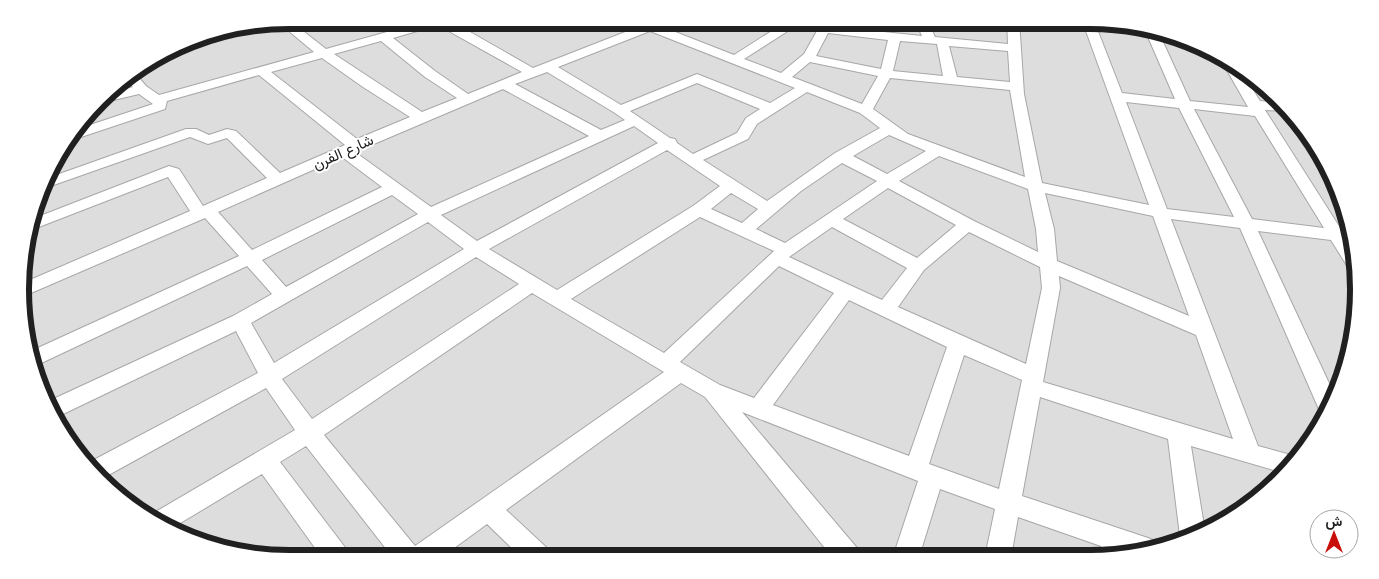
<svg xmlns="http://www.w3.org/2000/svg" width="1379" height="579" font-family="Mulish,Vazirmatn,sans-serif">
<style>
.residential{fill:#dedddd}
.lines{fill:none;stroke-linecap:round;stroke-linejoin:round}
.minor-casing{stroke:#a7a7a7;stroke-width:2}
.minor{fill:#fff;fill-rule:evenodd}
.labels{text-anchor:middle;stroke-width:4;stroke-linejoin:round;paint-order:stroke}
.street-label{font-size:15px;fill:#202020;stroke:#fff}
.rim{fill:none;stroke:#202020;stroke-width:6}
</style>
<rect width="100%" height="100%" fill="#f0ede7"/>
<!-- residential -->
<polygon class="residential" points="290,20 1089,20 1176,34 1267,87 1331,170 1358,272 1345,376 1314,439 1267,492 1208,531 1125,557 290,559 203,545 126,503 65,439 25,342 22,254 56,155 112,87 203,34"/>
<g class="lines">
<defs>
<path id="minor" d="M289,20L326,49L430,20H449L533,68L656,20H665V24L660,26L734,55L781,25L765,22L763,20H791L845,28L922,36L915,20H927L935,37L1008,44L1007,20H1019L1024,94L1042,183L1149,205L1082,20L1094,21L1122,93L1175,99L1145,30L1158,31L1190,101L1248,107L1224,65L1225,63L1241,71L1260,101L1280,103L1286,111L1265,110L1342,231H1348L1358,272L1357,274L1351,272L1331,240L1258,231L1335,396L1325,415L1321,414L1240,228L1171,219L1258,446L1298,457L1284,473L1191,446L1205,532L1182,539L1180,536L1168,439L1040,397L1022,496L1148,538L1157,542L1159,546L1125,557H1101V546L1018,517L1011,557H985L995,509L940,489L919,557H893L918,481L742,412L857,548L861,557H832L705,397L681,383L506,510L548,549L552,558H522L487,524L439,559H394L306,446L280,462L347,550L351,559H323L262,474L172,528L151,517L152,514L295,430L266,388L103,478L88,463L258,373L236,331L61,415L56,417L49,401L233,316L272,294L247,266L35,366L29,352L239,256L205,218L24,296L23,283L190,211L168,177L31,230L35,218L169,166L179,169L203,206L267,178L227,138L208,144L190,137L45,188L48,178L186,129H196L209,135L227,129L236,131L280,173L345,145L259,75L167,101L165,109L78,138L69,139L78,129L153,104L139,94L97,104L105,95L133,87L126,79L135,73L146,86L159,95L314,52L278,22ZM438,25L522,72L468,94L435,71L393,38ZM794,27L817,31L804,54L781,73L744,59ZM650,31L795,88L770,103L697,74L621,105L558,67ZM828,33L888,40L881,69L816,56ZM381,41L425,77L457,98L422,112L334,54ZM900,41L937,44L943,76L893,71ZM949,46L1008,51L1010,82L957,77ZM322,58L363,87L410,117L357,139L271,72ZM810,62L878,76L862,104L792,77ZM547,72L615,113L625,120L601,130L515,84ZM890,78L1010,90L1025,177L908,134L873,109ZM697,83L760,109L746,118L737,133L693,154L677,143L675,139L670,138L630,111ZM503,89L589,136L431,207L355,152ZM807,92L860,113L880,128L835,153L767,201L703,160L748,139L757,124ZM1126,102L1179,108L1234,217L1167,209ZM1194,109L1255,116L1324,228L1252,219ZM634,126L658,143L477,241L441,215ZM889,135L926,151L887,174L853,156ZM667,150L720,186L693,206L557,290L489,249ZM939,156L1028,189L1036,229L1038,252L974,221L899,181ZM342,157L382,187L252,250L218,212ZM842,163L877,181L785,243L756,229L801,191ZM888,188L956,225L917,258L843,219ZM731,193L758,209L742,223L711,209ZM1045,193L1153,216L1189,316L1057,261L1054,229ZM392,195L418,214L286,287L262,260ZM700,217L774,251L664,353L571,299ZM428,222L464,249L274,363L251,323ZM832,227L907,268L882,300L789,257ZM969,232L1040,267L1042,288L1026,364L898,307L924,270ZM476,257L519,284L312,419L282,379ZM779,266L834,293L754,398L720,385L680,362ZM1059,276L1196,335L1233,439L1043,382L1060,288ZM532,293L664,372L415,546L324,435ZM849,300L947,347L909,456L773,405ZM964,355L1022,380L999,489L929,464Z"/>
</defs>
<!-- minor casing -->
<use href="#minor" class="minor-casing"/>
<!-- minor -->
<use href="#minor" class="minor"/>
</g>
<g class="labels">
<!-- street labels -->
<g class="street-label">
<text transform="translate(343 152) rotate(-24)" y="5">شارع الفرن</text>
</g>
</g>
<!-- crop -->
<path d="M0 0H1379V579H0ZM289 29H1090A260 260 0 0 1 1350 289V290A260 260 0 0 1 1090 550H289A260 260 0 0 1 29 290V289A260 260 0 0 1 289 29Z" fill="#fff" fill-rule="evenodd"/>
<path class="rim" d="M289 29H1090A260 260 0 0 1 1350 289V290A260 260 0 0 1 1090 550H289A260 260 0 0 1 29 290V289A260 260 0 0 1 289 29Z"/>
<!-- north arrow -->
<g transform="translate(1334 534)"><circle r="24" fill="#ffffff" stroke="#a6a6a6"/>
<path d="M0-4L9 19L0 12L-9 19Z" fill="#c80f09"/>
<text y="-8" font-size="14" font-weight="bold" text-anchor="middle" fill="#202020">ش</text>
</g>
</svg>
